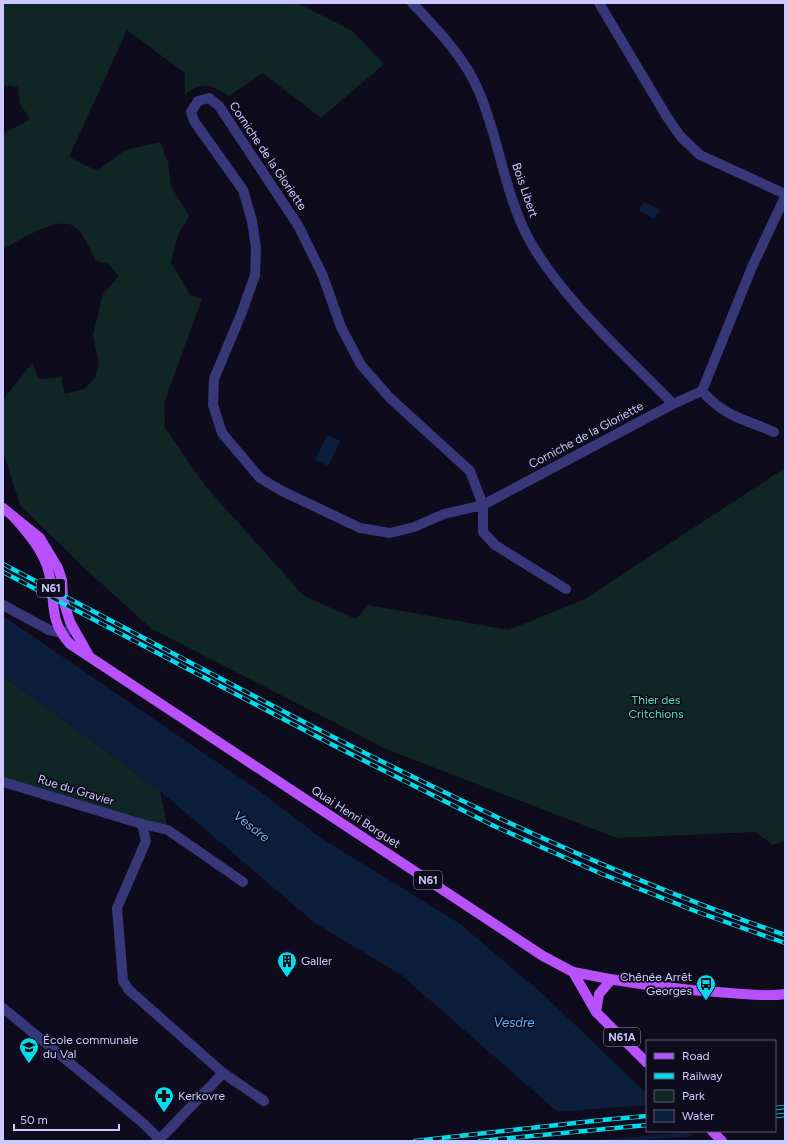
<svg xmlns="http://www.w3.org/2000/svg" width="788" height="1144" font-family="Figtree,sans-serif">
<style>
.green{fill:#0f2625}
.water{fill:#0b1e3c}
.pier{fill:#0e0c1c}
.lines{fill:none;stroke-linecap:round;stroke-linejoin:round}
.minor{stroke:#38377a;stroke-width:10}
.major{stroke:#b851fc;stroke-width:10}
.rail-casing{stroke:#05dbed;stroke-width:4.5}
.rail{stroke:#0e0c1c;stroke-width:3;stroke-dasharray:9;stroke-linecap:butt}
.labels{text-anchor:middle;stroke-width:3.5;stroke-linejoin:round;paint-order:stroke}
.shield{fill:#0e0c1c;stroke:#9490ba;stroke-width:1}
.shield-label{font-size:11px;font-weight:bold;fill:#cdc8fe}
.street-label{font-size:12px;fill:#cdc8fe;stroke:#0e0c1c}
.park-label{font-size:12px;fill:#57dbb7;stroke:#0e0c1c}
.poi-label{font-size:12px;fill:#cdc8fe;stroke:#0e0c1c;text-anchor:start}
.water-label{font-size:13px;font-style:italic;fill:#58b4fc;stroke:#0e0c1c}
</style>
<rect width="100%" height="100%" fill="#0e0c1c"/>
<!-- green -->
<g class="green">
<path d="M3,3H297L351,30L384,64L321,118L263,73L229,96C211,85 204,80 185,94V73L127,30L69,157L97,171L125,150L160,142L168,162L171,186L189,216L178,235L171,262L190,295L202,299L164,403L165,428L207,488L304,596L356,619L368,605L509,630L585,599L785,468V840L773,845L755,832L617,838L386,749L152,629L82,566L20,505L3,451V400L32,363L39,379L61,377L65,394L84,389L95,378L99,364L93,335L103,294L119,276L109,264L96,261C92,253 83,232 75,227C59,214 19,241 3,249V134L30,119L20,104L18,87L3,85Z"/>
<polygon points="3,678 12,682 160,791 168,830 3,784"/>
</g>
<!-- water -->
<g class="water">
<polygon points="644,202 660,210 654,219 639,210"/>
<polygon points="327,435 340,441 328,466 315,460"/>
<polygon points="3,616 265,795 318,836 460,924 545,996 647,1094 647,1131 685,1131 696,1141 591,1141 400,974 315,923 160,791 12,682 3,678"/>
</g>
<!-- pier -->
<g class="pier">
<polygon points="647,1105 647,1131 690,1132 588,1141 554,1112"/>
<polygon points="693,1136 698,1141 629,1141"/>
</g>
<g class="lines">
<!-- minor -->
<g class="minor">
<path d="M412,3C438,30 466,59 480,94C500,143 505,197 531,243C566,303 625,354 673,404"/>
<polyline points="599,3 667,117 681,137 700,155 785,194"/>
<path d="M702,391C725,417 744,419 774,432"/>
<polyline points="566,589 495,545 483,532 483,505 470,471 390,398 361,365 341,327 323,276 299,227 219,106 209,98 198,101 191,112 194,121 243,190 252,221 256,248 255,275 242,312 214,379 213,405 222,433 260,478 282,491 360,528 390,533 414,527 444,514 483,505 673,404 702,391 752,267 785,197"/>
<polyline points="3,605 49,630 61,633 73,629"/>
<polyline points="3,782 142,824 168,830 243,882"/>
<polyline points="142,824 146,841 117,908 123,981 129,990 223,1073 264,1101"/>
<polyline points="3,1008 143,1123 161,1141"/>
<polyline points="159,1140 223,1073"/>
</g>
<!-- major -->
<g class="major">
<polyline points="3,508 40,538 58,568 62,580 63,599 70,622 88,654"/>
<path d="M13,516C27,532 44,551 49,573C56,602 48,620 70,644L543,956L573,972L596,1012L647,1063"/>
<path d="M573,972C625,983 677,990 730,993C748,994 767,997 785,994"/>
<polyline points="596,1012 599,994 611,980"/>
<polyline points="712,1131 722,1141"/>
</g>
<defs>
<g id="rail">
<path d="M3,564C259,697 511,841 785,935"/>
<polyline points="3,572 331,744 494,826 602,874 695,911 785,943"/>
<polyline points="775,1108 785,1107"/>
<polyline points="775,1116 785,1115"/>
<polyline points="415,1141 602,1120 647,1116"/>
<polyline points="480,1141 647,1125"/>
</g>
</defs>
<!-- rail casing -->
<use href="#rail" class="rail-casing"/>
<!-- rail -->
<use href="#rail" class="rail"/>
</g>
<!-- icons -->
<defs>
<symbol id="building-pin" viewBox="-11 -11 22 30"><path d="M0 17L-7.5 6A9.5 9.5 0 1 1 7.5 6Z" fill="#05dbed" stroke="#0e0c1c"/><path d="M-4-6H4V6H1V3H-1V6H-4ZM-2.5-4.3h1.7v1.8h-1.7ZM.8-4.3h1.7v1.8H.8ZM-2.5-1h1.7V.8h-1.7ZM.8-1h1.7V.8H.8Z" fill="#111"/></symbol>
<symbol id="bus-pin" viewBox="-11 -11 22 30"><path d="M0 17L-7.5 6A9.5 9.5 0 1 1 7.5 6Z" fill="#05dbed" stroke="#0e0c1c"/><path d="M-5-6H5V4H4V6H2V4H-2V6H-4V4H-5ZM-3.5-4V0h7V-4ZM-3.5 1.2v1.5H-2V1.2ZM2 1.2v1.5H3.5V1.2Z" fill="#111"/></symbol>
<symbol id="school-pin" viewBox="-11 -11 22 30"><path d="M0 17L-7.5 6A9.5 9.5 0 1 1 7.5 6Z" fill="#05dbed" stroke="#0e0c1c"/><path d="M0-5L7-2L0 1L-7-2ZM-4 1L0 2.5L4 1V4Q0 6-4 4Z" fill="#111"/></symbol>
<symbol id="pharmacy-pin" viewBox="-11 -11 22 30"><path d="M0 17L-7.5 6A9.5 9.5 0 1 1 7.5 6Z" fill="#05dbed" stroke="#0e0c1c"/><path d="M-2-6h4v4h4v4h-4v4h-4v-4h-4v-4h4Z" fill="#111"/></symbol>
</defs>
<g fill-rule="evenodd">
<use href="#building-pin" x="276" y="950" width="22" height="30"/>
<use href="#bus-pin" x="695" y="973" width="22" height="30"/>
<use href="#school-pin" x="18" y="1036" width="22" height="30"/>
<use href="#pharmacy-pin" x="153" y="1085" width="22" height="30"/>
</g>
<g class="labels">
<!-- shield labels -->
<g class="shield">
<rect x="37" y="579" width="28" height="18" rx="3"/>
<rect x="414" y="871" width="28" height="18" rx="3"/>
<rect x="604" y="1028" width="36" height="18" rx="3"/>
</g>
<g class="shield-label">
<text x="51" y="592">N61</text>
<text x="428" y="884">N61</text>
<text x="622" y="1041">N61A</text>
</g>
<!-- street labels -->
<g class="street-label">
<text transform="translate(268 156) rotate(56)" y="4">Corniche de la Gloriette</text>
<text transform="translate(525 190) rotate(71)" y="4">Bois Libert</text>
<text transform="translate(586 435) rotate(-28)" y="4">Corniche de la Gloriette</text>
<text transform="translate(76 790) rotate(17)" y="4">Rue du Gravier</text>
<text transform="translate(356 817) rotate(33)" y="4">Quai Henri Borguet</text>
</g>
<!-- park labels -->
<g class="park-label">
<text x="656" y="704">Thier des<tspan x="656" dy="14">Critchions</tspan></text>
</g>
<!-- poi labels -->
<g class="poi-label">
<text x="301" y="965">Galler</text>
<text x="692" y="981" text-anchor="end">Chênée Arrêt<tspan x="692" dy="14">Georges</tspan></text>
<text x="43" y="1044">École communale<tspan x="43" dy="14">du Val</tspan></text>
<text x="178" y="1100">Kerkovre</text>
</g>
<!-- water labels -->
<g class="water-label">
<text transform="translate(252 826) rotate(38)" y="5">Vesdre</text>
<text x="514" y="1027">Vesdre</text>
</g>
</g>
<!-- border -->
<rect width="788" height="1144" fill="none" stroke="#cdc8fe" stroke-width="8"/>
<!-- legend -->
<rect x="646" y="1040" width="130" height="92" fill="#0e0c1c" stroke="#5a5776"/>
<rect x="654" y="1053" width="20" height="6" fill="#b851fc" stroke="#5a5776"/>
<text x="682" y="1060" font-size="12" fill="#cdc8fe">Road</text>
<rect x="654" y="1073" width="20" height="6" fill="#05dbed" stroke="#5a5776"/>
<text x="682" y="1080" font-size="12" fill="#cdc8fe">Railway</text>
<rect x="654" y="1090" width="20" height="12" fill="#0f2625" stroke="#5a5776"/>
<text x="682" y="1100" font-size="12" fill="#cdc8fe">Park</text>
<rect x="654" y="1110" width="20" height="12" fill="#0b1e3c" stroke="#5a5776"/>
<text x="682" y="1120" font-size="12" fill="#cdc8fe">Water</text>
<!-- scale -->
<path d="M14 1124v6h105v-6" fill="none" stroke="#cdc8fe" stroke-width="2"/>
<text x="20" y="1124" font-size="12" fill="#cdc8fe" stroke="#0e0c1c" stroke-width="3" paint-order="stroke">50 m</text>
</svg>
